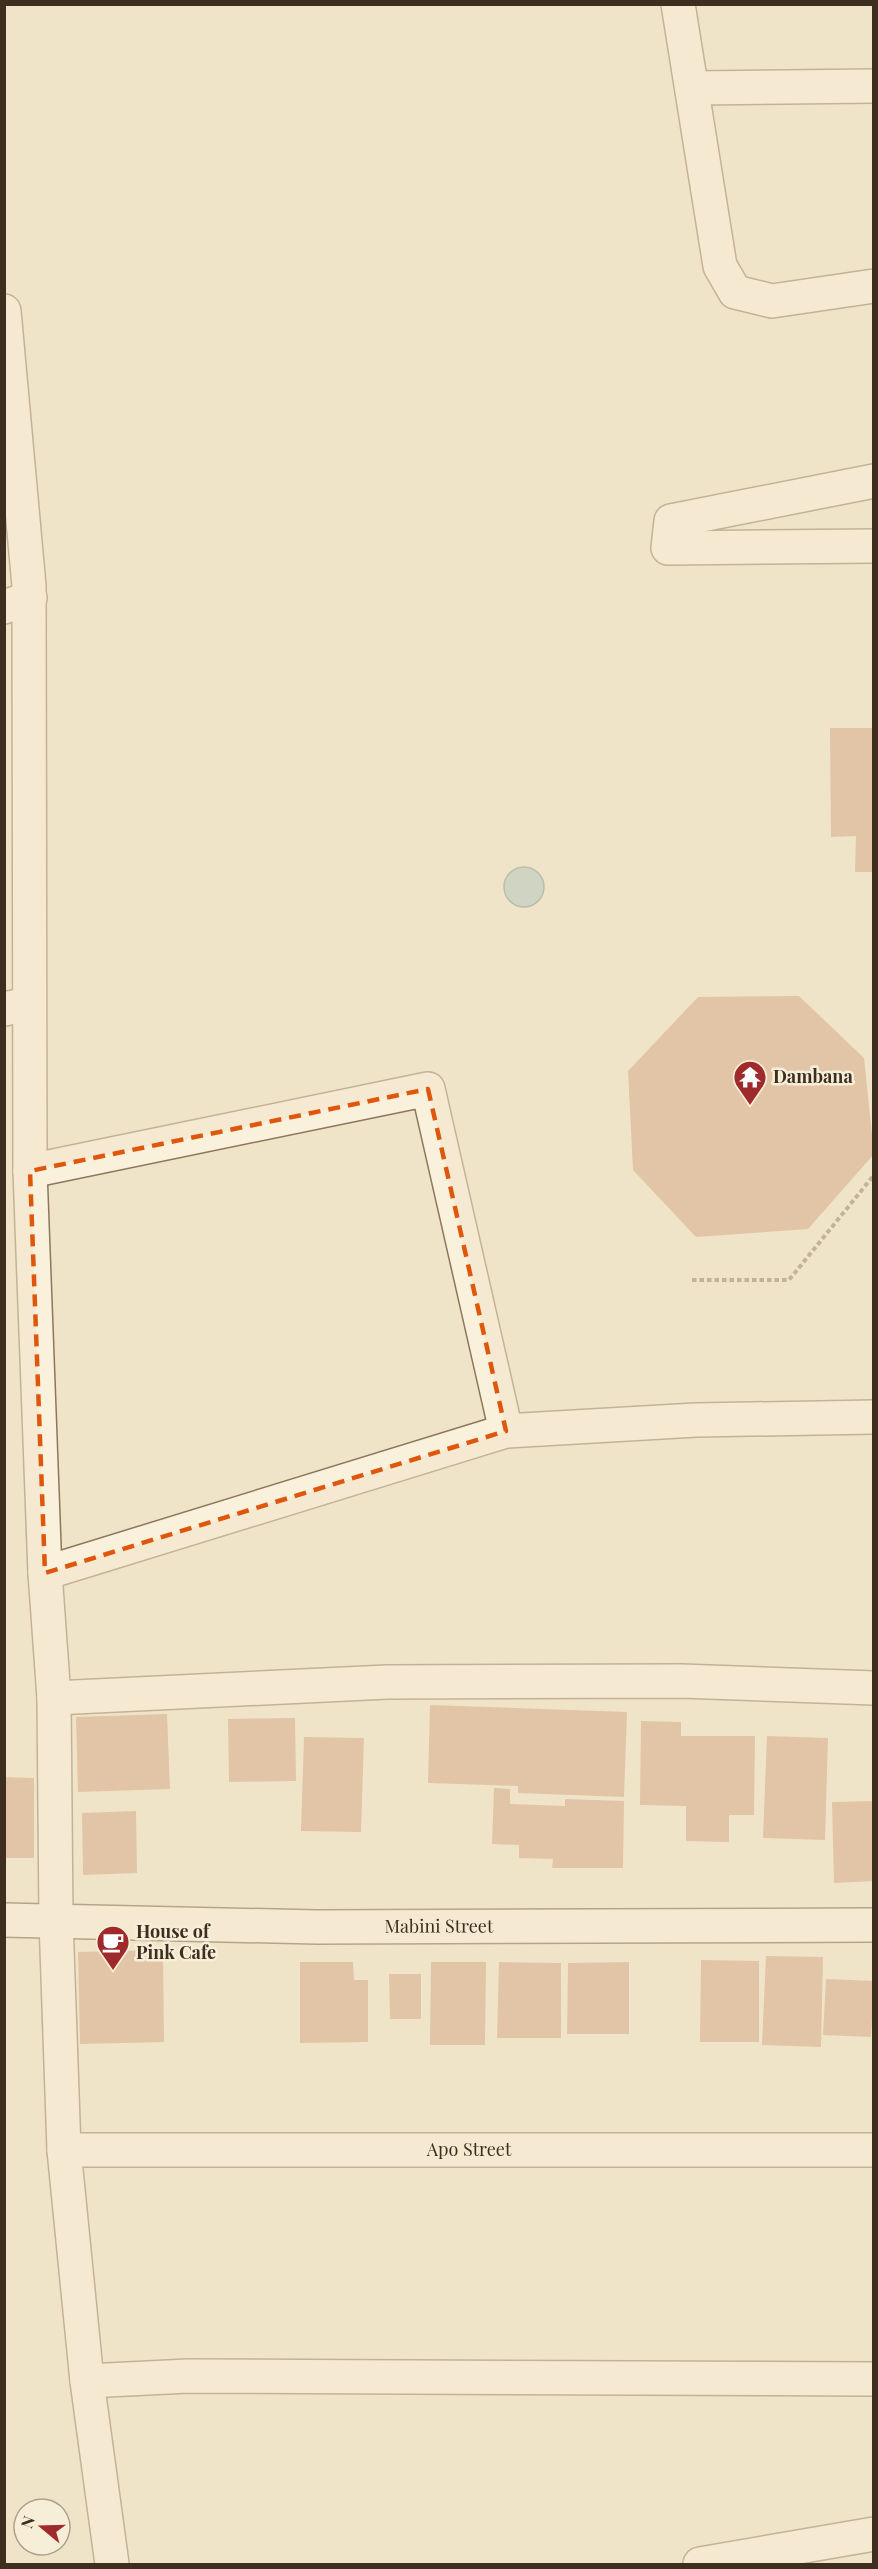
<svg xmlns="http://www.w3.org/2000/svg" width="878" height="2569" font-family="'Playfair Display',serif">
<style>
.water{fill:#a9c4bc;stroke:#6f938a;stroke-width:1.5}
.building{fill:#cf9f7d}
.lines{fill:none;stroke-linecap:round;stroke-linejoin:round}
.minor-casing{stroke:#8d765c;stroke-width:36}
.tertiary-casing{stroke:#8d765c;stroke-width:36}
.secondary-casing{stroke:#6f573f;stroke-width:36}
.path{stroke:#8d765c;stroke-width:4;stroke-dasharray:4.5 3;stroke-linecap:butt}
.minor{stroke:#faf1dc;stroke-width:33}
.tertiary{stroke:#faf1dc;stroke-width:33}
.secondary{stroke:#faf1dc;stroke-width:33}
.marked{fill:none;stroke:#df570d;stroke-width:4.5;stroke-dasharray:12 8;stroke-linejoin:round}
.labels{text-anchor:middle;stroke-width:5;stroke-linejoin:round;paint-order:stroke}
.poi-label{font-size:18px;font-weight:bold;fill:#3d2e20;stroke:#f7eed8;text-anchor:start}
.street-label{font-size:18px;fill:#3d2e20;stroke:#f7eed8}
</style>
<rect width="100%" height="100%" fill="#f0e4c8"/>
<!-- water -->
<circle class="water" cx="524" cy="887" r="20"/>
<!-- building -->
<g class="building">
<polygon points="830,728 874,728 874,872 855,872 856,836 831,837"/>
<polygon points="799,996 864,1058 874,1154 808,1229 696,1237 633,1170 628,1071 698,997"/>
<polygon points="430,1705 627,1712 624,1797 518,1793 518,1786 428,1783"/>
<polygon points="167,1714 170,1789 78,1792 76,1717"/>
<polygon points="295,1718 296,1781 229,1782 228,1719"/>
<polygon points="641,1721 681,1722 681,1736 755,1736 754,1815 729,1815 729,1842 686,1841 686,1806 640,1805"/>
<polygon points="767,1736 828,1738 825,1840 763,1838"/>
<polygon points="304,1737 364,1738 361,1832 301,1831"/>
<polygon points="4,1777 34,1778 34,1858 4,1858"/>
<polygon points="494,1788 510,1789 510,1804 565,1806 565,1799 624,1801 623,1868 552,1868 553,1859 519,1858 519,1845 492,1844"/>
<polygon points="874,1801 874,1881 834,1883 832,1802"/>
<polygon points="136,1811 137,1873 83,1875 82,1813"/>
<polygon points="163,1950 164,2042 80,2044 78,1952"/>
<polygon points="766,1956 823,1957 821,2047 762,2045"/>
<polygon points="701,1960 759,1961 759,2042 700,2042"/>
<polygon points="300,1962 353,1962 354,1980 368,1980 368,2042 300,2043"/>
<polygon points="431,1962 486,1962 485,2045 430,2045"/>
<polygon points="499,1962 561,1963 561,2038 497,2038"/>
<polygon points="629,1962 629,2034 567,2034 568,1963"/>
<polygon points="389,1974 421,1974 421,2019 390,2019"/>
<polygon points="826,1979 874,1981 871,2037 823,2035"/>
</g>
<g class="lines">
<defs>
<g id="minor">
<polyline points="678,4 720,266 735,292 772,301 874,286"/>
<polyline points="692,88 874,86"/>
<polyline points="874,481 671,521 668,548 874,546"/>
<polyline points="4,607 30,598"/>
<polyline points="4,1009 29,1004"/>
<polyline points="30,1171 428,1089 506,1431"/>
<polyline points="45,1573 506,1431 696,1420 874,1417"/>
<polyline points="54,1698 387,1682 681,1681 874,1688"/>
<path id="s1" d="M64,2150H874"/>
<polyline points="87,2381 188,2376 874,2379"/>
<polyline points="700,2564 874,2534"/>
</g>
<polyline id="tertiary" points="4,311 29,586 30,1171 45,1573 54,1698 56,1920 64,2150 87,2381 112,2564"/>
<g id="secondary">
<path id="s2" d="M4,1920L317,1927L874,1925"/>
</g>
</defs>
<!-- minor casing -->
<use href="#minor" class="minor-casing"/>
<!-- tertiary casing -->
<use href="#tertiary" class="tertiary-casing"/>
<!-- secondary casing -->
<use href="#secondary" class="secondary-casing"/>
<!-- path -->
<polyline class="path" points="692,1280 789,1280 874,1175"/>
<!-- minor -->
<use href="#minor" class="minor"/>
<!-- tertiary -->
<use href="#tertiary" class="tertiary"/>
<!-- secondary -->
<use href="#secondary" class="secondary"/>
</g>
<!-- marked area -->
<path d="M0 0H878V2569H0ZM428,1089L506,1431L45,1573L30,1171Z" fill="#f0e4c8" fill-opacity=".55" fill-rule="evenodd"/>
<path class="marked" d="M428,1089L506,1431L45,1573L30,1171Z"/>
<!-- icons -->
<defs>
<symbol id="temple-pin" viewBox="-11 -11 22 30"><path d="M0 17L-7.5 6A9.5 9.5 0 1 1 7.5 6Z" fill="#9e2a2b" stroke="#f7eed8"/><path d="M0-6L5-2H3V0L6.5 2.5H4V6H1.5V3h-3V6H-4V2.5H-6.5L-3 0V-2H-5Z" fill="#fff"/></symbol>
<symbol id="cafe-pin" viewBox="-11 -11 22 30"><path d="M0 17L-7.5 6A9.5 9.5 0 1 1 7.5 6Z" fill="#9e2a2b" stroke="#f7eed8"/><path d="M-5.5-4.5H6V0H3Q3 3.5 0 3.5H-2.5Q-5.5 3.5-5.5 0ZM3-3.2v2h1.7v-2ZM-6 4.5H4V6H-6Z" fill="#fff"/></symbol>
</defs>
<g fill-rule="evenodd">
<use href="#temple-pin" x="731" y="1058" width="38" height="52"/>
<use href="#cafe-pin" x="94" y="1923" width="38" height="52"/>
</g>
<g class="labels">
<!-- poi labels -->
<g class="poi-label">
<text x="773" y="1083">Dambana</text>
<text x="136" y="1938">House of<tspan x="136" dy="21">Pink Cafe</tspan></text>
</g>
<!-- street labels -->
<g class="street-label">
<text dy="6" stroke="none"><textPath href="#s2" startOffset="435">Mabini Street</textPath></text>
<text dy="6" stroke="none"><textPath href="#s1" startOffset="405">Apo Street</textPath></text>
</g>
</g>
<!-- border -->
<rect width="878" height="2569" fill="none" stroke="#3d2e20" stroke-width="12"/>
<!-- north arrow -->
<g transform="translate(42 2527) rotate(289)"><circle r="28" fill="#f7eed8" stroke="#ada18e" stroke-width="1.5"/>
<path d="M0-4.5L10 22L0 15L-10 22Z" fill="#9e2a2b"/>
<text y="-9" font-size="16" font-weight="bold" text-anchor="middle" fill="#3d2e20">N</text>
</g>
</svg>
